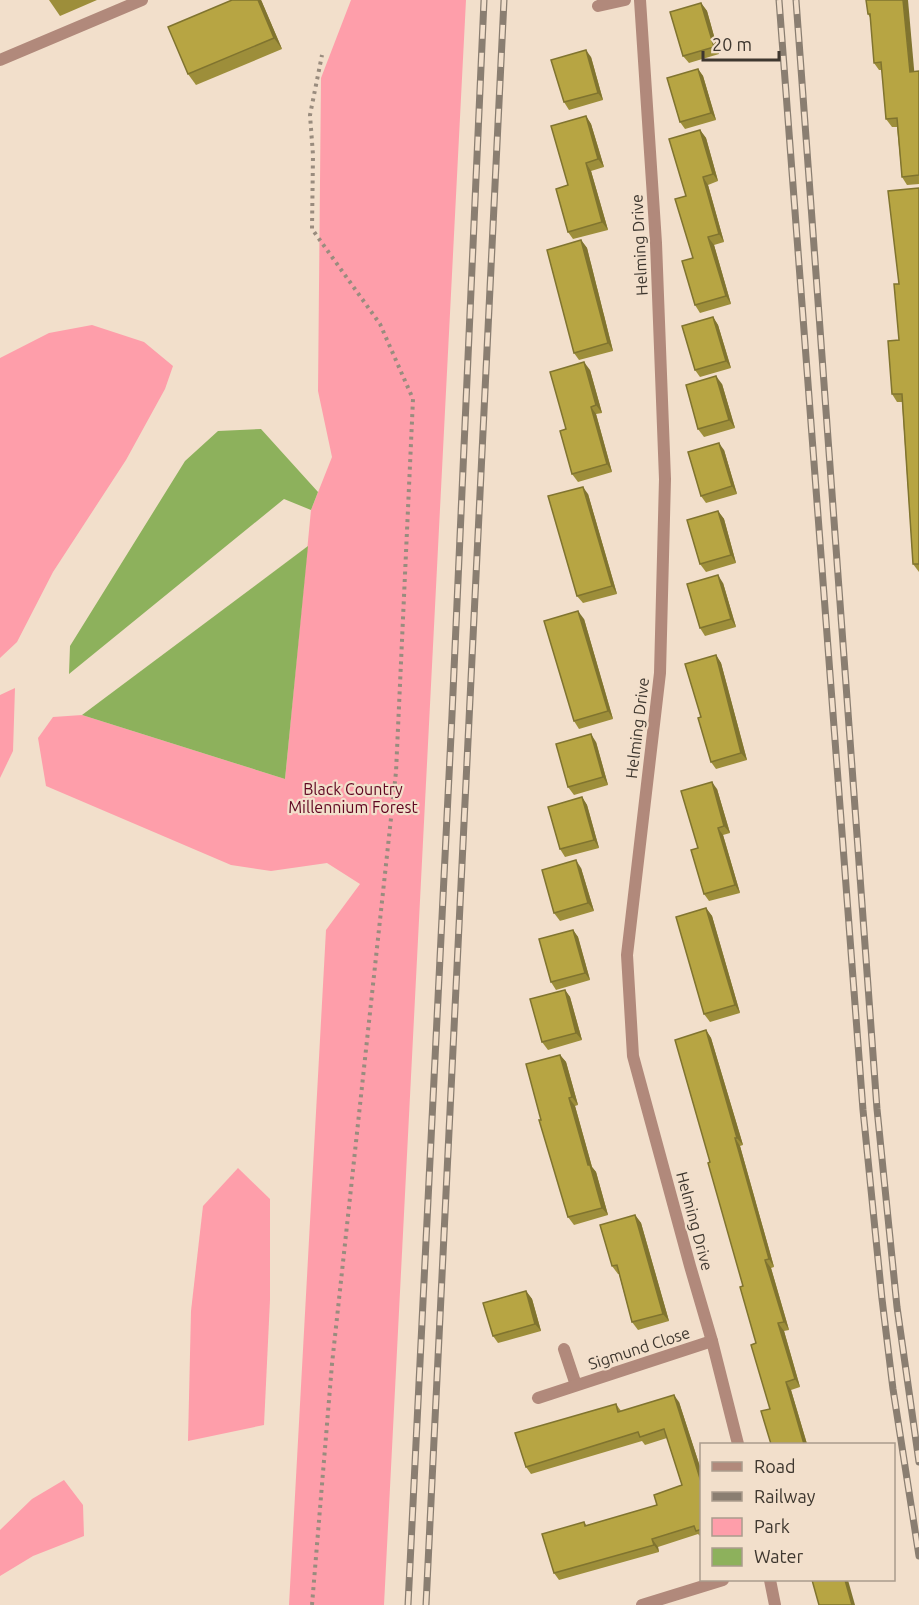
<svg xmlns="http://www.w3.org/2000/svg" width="919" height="1605" font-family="Ubuntu,sans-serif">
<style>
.green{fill:#fe9eaa}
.water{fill:#8db15c}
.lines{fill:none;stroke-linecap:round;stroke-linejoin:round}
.path{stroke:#998c7e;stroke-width:4;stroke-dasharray:3 4.5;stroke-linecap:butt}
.service{stroke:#b1897b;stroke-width:12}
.minor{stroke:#b1897b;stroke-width:12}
.rail-casing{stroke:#8a7e71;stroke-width:7}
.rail{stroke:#f2dfcb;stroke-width:4.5;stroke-dasharray:14;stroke-linecap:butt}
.wall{fill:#9d8e3a}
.shaded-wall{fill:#80742f}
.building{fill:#b7a543;stroke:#80742f;stroke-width:1.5}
.labels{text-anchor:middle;stroke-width:4.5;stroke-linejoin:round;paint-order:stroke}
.street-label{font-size:16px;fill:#3e372f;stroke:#f2dfcb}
.park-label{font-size:16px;fill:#5f0621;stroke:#f2dfcb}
</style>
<rect width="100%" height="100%" fill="#f2dfcb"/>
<!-- green -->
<g class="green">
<polygon points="351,0 466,0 384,1605 289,1605 326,930 360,884 327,863 271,871 231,865 46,786 38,738 53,717 82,715 285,779 311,510 332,457 318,391 321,78"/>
<polygon points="92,325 144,342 173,366 165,389 126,460 53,572 17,642 0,658 0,358 49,333"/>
<polygon points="15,688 13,751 0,778 0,695"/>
<polygon points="238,1168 270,1199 270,1300 264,1425 188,1441 191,1311 203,1206"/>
<polygon points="64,1480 83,1505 84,1536 33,1556 0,1576 0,1530 32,1499"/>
</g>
<!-- water -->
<g class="water">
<polygon points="261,429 318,492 311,510 284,499 69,674 70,646 185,461 218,431"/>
<polygon points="308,546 285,779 82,715"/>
</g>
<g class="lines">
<!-- path -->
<polyline class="path" points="312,1605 332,1364 396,772 413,399 380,324 312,229 313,155 310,115 322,55"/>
<!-- service -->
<polyline class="service" points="0,60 142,0"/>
<!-- minor -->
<g class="minor">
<polyline points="640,0 656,243 665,479 660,673 627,955 633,1056 690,1266 712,1341 738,1444"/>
<polyline points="598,6 625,0"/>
<polyline points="564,1349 576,1385"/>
<polyline points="538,1398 712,1341"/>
<polyline points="770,1580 775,1605"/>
<polyline points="642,1605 723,1580"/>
</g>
<defs>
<g id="rail">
<polyline points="779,0 863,1110 882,1299 893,1389 919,1556"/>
<polyline points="796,0 877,1109 897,1307 919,1462"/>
<polyline points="408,1605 452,715 484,0"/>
<polyline points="426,1605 504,0"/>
</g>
</defs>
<!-- rail casing -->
<use href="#rail" class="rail-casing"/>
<!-- rail -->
<use href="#rail" class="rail"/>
</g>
<!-- wall -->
<g class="wall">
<polygon points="49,0 97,0 60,16"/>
<polygon points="232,0 261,0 282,49 196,85 188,74"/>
<polygon points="866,0 914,71 919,71 919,184 907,185 902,177 897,127 892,127 886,119 882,70 879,70 874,63 871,19 868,14"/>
<polygon points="701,3 707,11 719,54 689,63 683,56"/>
<polygon points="591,57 603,100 569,110 564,102"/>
<polygon points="698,69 703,76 716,120 685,129 680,122"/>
<polygon points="586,116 591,124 604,167 591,171 608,230 573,239 568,232"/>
<polygon points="700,130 706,138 718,181 708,185 724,242 714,245 731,304 700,313 695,305 693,258 686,196"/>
<polygon points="919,188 919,572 913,564 902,402 897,402 892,394 899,340 899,284"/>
<polygon points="581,240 587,248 613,351 579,360 574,353"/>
<polygon points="713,317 718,325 731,368 700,377 695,370"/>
<polygon points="590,370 602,413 596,414 612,472 578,482 572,474 566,429"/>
<polygon points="722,384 735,428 704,437 698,429"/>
<polygon points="724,450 737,494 706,503 701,496"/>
<polygon points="588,494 617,594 583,603 577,596"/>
<polygon points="718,511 724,519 736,563 706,572 700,564"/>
<polygon points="723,583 736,627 705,636 700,628"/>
<polygon points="584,619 613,719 579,729 574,721"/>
<polygon points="716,655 721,663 747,760 716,769 711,762"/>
<polygon points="596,742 608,785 574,795 568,787"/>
<polygon points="717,789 730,833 723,835 740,893 709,901 704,894 698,848"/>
<polygon points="582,797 587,805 599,848 565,857 560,849"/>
<polygon points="581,868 594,911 560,921 554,913"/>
<polygon points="706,908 712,916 740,1013 710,1022 704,1014"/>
<polygon points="573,930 578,937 590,980 556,990 551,982"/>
<polygon points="565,990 570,997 582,1040 548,1050 542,1042"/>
<polygon points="706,1030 711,1038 743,1145 740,1146 774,1267 771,1268 789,1330 784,1331 800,1387 791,1390 807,1444 771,1444 770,1409 756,1343 743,1286 710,1162"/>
<polygon points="560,1055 566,1062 578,1105 575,1106 592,1167 596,1172 608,1215 574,1225 568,1217 541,1120"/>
<polygon points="635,1215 641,1223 669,1321 638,1330 632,1322 619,1274 618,1274 612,1266"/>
<polygon points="526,1291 532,1299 541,1331 498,1343 493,1336"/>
<polygon points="679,1402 702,1473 702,1538 698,1534 658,1547 659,1552 559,1580 554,1573 584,1522 587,1526 657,1505 682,1485 667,1438 645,1445 642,1441 531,1474 526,1467 616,1404 621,1411"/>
</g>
<!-- shaded-wall -->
<g class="shaded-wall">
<polygon points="258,0 261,0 262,2 282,49 274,38"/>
<polygon points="903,0 908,0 915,80 910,72"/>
<polygon points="701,3 707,11 719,54 714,47"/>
<polygon points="586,50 591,57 603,100 598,93"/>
<polygon points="698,69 703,76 716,120 711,113"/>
<polygon points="586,116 591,124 604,167 598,159"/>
<polygon points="700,130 706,138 718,181 713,174"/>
<polygon points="586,163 591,171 608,230 602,222"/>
<polygon points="703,177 708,185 724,242 719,234"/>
<polygon points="708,237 714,245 731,304 726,296"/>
<polygon points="581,240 587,248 613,351 608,343"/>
<polygon points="713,317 718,325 731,368 726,361"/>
<polygon points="584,362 590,370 602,413 596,405"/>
<polygon points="716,376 722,384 735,428 729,420"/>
<polygon points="591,407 596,414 612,472 607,464"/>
<polygon points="719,443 724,450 737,494 732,486"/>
<polygon points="583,487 588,494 617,594 612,586"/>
<polygon points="718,511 724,519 736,563 731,555"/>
<polygon points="718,575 723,583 736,627 731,619"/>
<polygon points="578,611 584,619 613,719 608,711"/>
<polygon points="716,655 721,663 747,760 741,753"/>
<polygon points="591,734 596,742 608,785 603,777"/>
<polygon points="712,782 717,789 730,833 724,826"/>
<polygon points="582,797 587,805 599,848 594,840"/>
<polygon points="718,828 723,835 740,893 735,885"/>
<polygon points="576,860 581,868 594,911 588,903"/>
<polygon points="706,908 712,916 740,1013 735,1005"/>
<polygon points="573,930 578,937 590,980 585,973"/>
<polygon points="565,990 570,997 582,1040 576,1033"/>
<polygon points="706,1030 711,1038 743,1145 737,1138"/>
<polygon points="560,1055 566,1062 578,1105 572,1097"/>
<polygon points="569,1098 575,1106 592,1167 596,1172 608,1215 602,1208 588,1165"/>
<polygon points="735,1138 740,1146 774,1267 769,1259"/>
<polygon points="635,1215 641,1223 669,1321 663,1314"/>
<polygon points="765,1260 771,1268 789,1330 784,1322"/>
<polygon points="526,1291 532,1299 541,1331 535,1324"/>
<polygon points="778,1323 784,1331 800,1387 795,1379"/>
<polygon points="786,1382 791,1390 807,1444 804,1444"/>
<polygon points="674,1395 679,1402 702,1473 702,1485"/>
<polygon points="652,1539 658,1547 659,1552 654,1545"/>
<polygon points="845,1580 848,1580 855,1605 852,1605"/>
</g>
<!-- building -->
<g class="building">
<polygon points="232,0 258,0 274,38 188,74 168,27"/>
<polygon points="866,0 903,0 910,72 919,71 919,175 902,177 897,118 886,119 881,62 874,63 870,14 868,14"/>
<polygon points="701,3 714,47 683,56 670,12"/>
<polygon points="586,50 598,93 564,102 551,60"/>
<polygon points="698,69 711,113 680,122 667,78"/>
<polygon points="586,116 598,159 586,163 602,222 568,232 556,189 568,185 551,126"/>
<polygon points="700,130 713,174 703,177 719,234 708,237 726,296 695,305 682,261 693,258 675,199 686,196 669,139"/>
<polygon points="919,188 919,564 913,564 902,394 892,394 888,341 899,340 894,284 899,284 888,191"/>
<polygon points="581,240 608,343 574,353 547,250"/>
<polygon points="713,317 726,361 695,370 682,326"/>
<polygon points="584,362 596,405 591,407 607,464 572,474 560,431 566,429 550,372"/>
<polygon points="716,376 729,420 698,429 686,385"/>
<polygon points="719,443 732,486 701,496 688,452"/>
<polygon points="583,487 612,586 577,596 548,496"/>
<polygon points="718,511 731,555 700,564 687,520"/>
<polygon points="718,575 731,619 700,628 687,584"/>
<polygon points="578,611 608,711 574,721 544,621"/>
<polygon points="716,655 741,753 711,762 698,718 701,717 685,664"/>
<polygon points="591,734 603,777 568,787 556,744"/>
<polygon points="712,782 724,826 718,828 735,885 704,894 691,850 698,848 681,791"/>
<polygon points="582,797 594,840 560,849 548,807"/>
<polygon points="576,860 588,903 554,913 542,870"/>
<polygon points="706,908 735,1005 704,1014 676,917"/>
<polygon points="573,930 585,973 551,982 539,939"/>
<polygon points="565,990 576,1033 542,1042 530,999"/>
<polygon points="706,1030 737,1138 735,1138 769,1259 765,1260 784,1322 778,1323 795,1379 786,1382 804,1444 771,1444 761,1411 770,1409 751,1345 756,1343 740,1287 743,1286 708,1163 710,1162 675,1040"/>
<polygon points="560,1055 572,1097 569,1098 588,1165 590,1165 602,1208 568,1217 539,1120 541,1120 526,1064"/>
<polygon points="635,1215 663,1314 632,1322 617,1265 612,1266 600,1225"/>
<polygon points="526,1291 535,1324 493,1336 483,1303"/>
<polygon points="674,1395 694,1459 702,1485 702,1529 696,1531 694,1526 652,1539 654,1545 554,1573 542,1534 584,1522 585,1526 657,1505 654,1495 682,1485 664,1429 640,1437 638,1432 526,1467 515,1433 616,1404 618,1412"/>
<polygon points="812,1580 845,1580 852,1605 819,1605"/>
</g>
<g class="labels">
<!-- street labels -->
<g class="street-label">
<text transform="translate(639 245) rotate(-93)" y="6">Helming Drive</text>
<text transform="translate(637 728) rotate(-83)" y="6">Helming Drive</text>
<text transform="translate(695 1221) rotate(75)" y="6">Helming Drive</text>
<text transform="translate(639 1348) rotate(-18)" y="6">Sigmund Close</text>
</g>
<!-- park labels -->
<g class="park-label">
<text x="353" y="795">Black Country<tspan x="353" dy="18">Millennium Forest</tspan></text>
</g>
</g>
<!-- legend -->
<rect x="700" y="1443" width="195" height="138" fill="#f2dfcb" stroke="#aa9c8d" stroke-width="1.5"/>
<rect x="712" y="1462" width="30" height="9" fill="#b1897b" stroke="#aa9c8d" stroke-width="1.5"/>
<text x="754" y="1473" font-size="18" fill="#3e372f">Road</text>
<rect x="712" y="1492" width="30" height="9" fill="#8a7e71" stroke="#aa9c8d" stroke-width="1.5"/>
<text x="754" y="1503" font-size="18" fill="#3e372f">Railway</text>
<rect x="712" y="1518" width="30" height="18" fill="#fe9eaa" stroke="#aa9c8d" stroke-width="1.5"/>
<text x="754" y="1533" font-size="18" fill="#3e372f">Park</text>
<rect x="712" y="1548" width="30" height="18" fill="#8db15c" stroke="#aa9c8d" stroke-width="1.5"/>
<text x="754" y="1563" font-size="18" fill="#3e372f">Water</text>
<!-- scale -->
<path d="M703 51v9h76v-9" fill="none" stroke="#3e372f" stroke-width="3"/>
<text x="712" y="51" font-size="18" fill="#3e372f" stroke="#f2dfcb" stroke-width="4.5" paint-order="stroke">20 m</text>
</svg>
